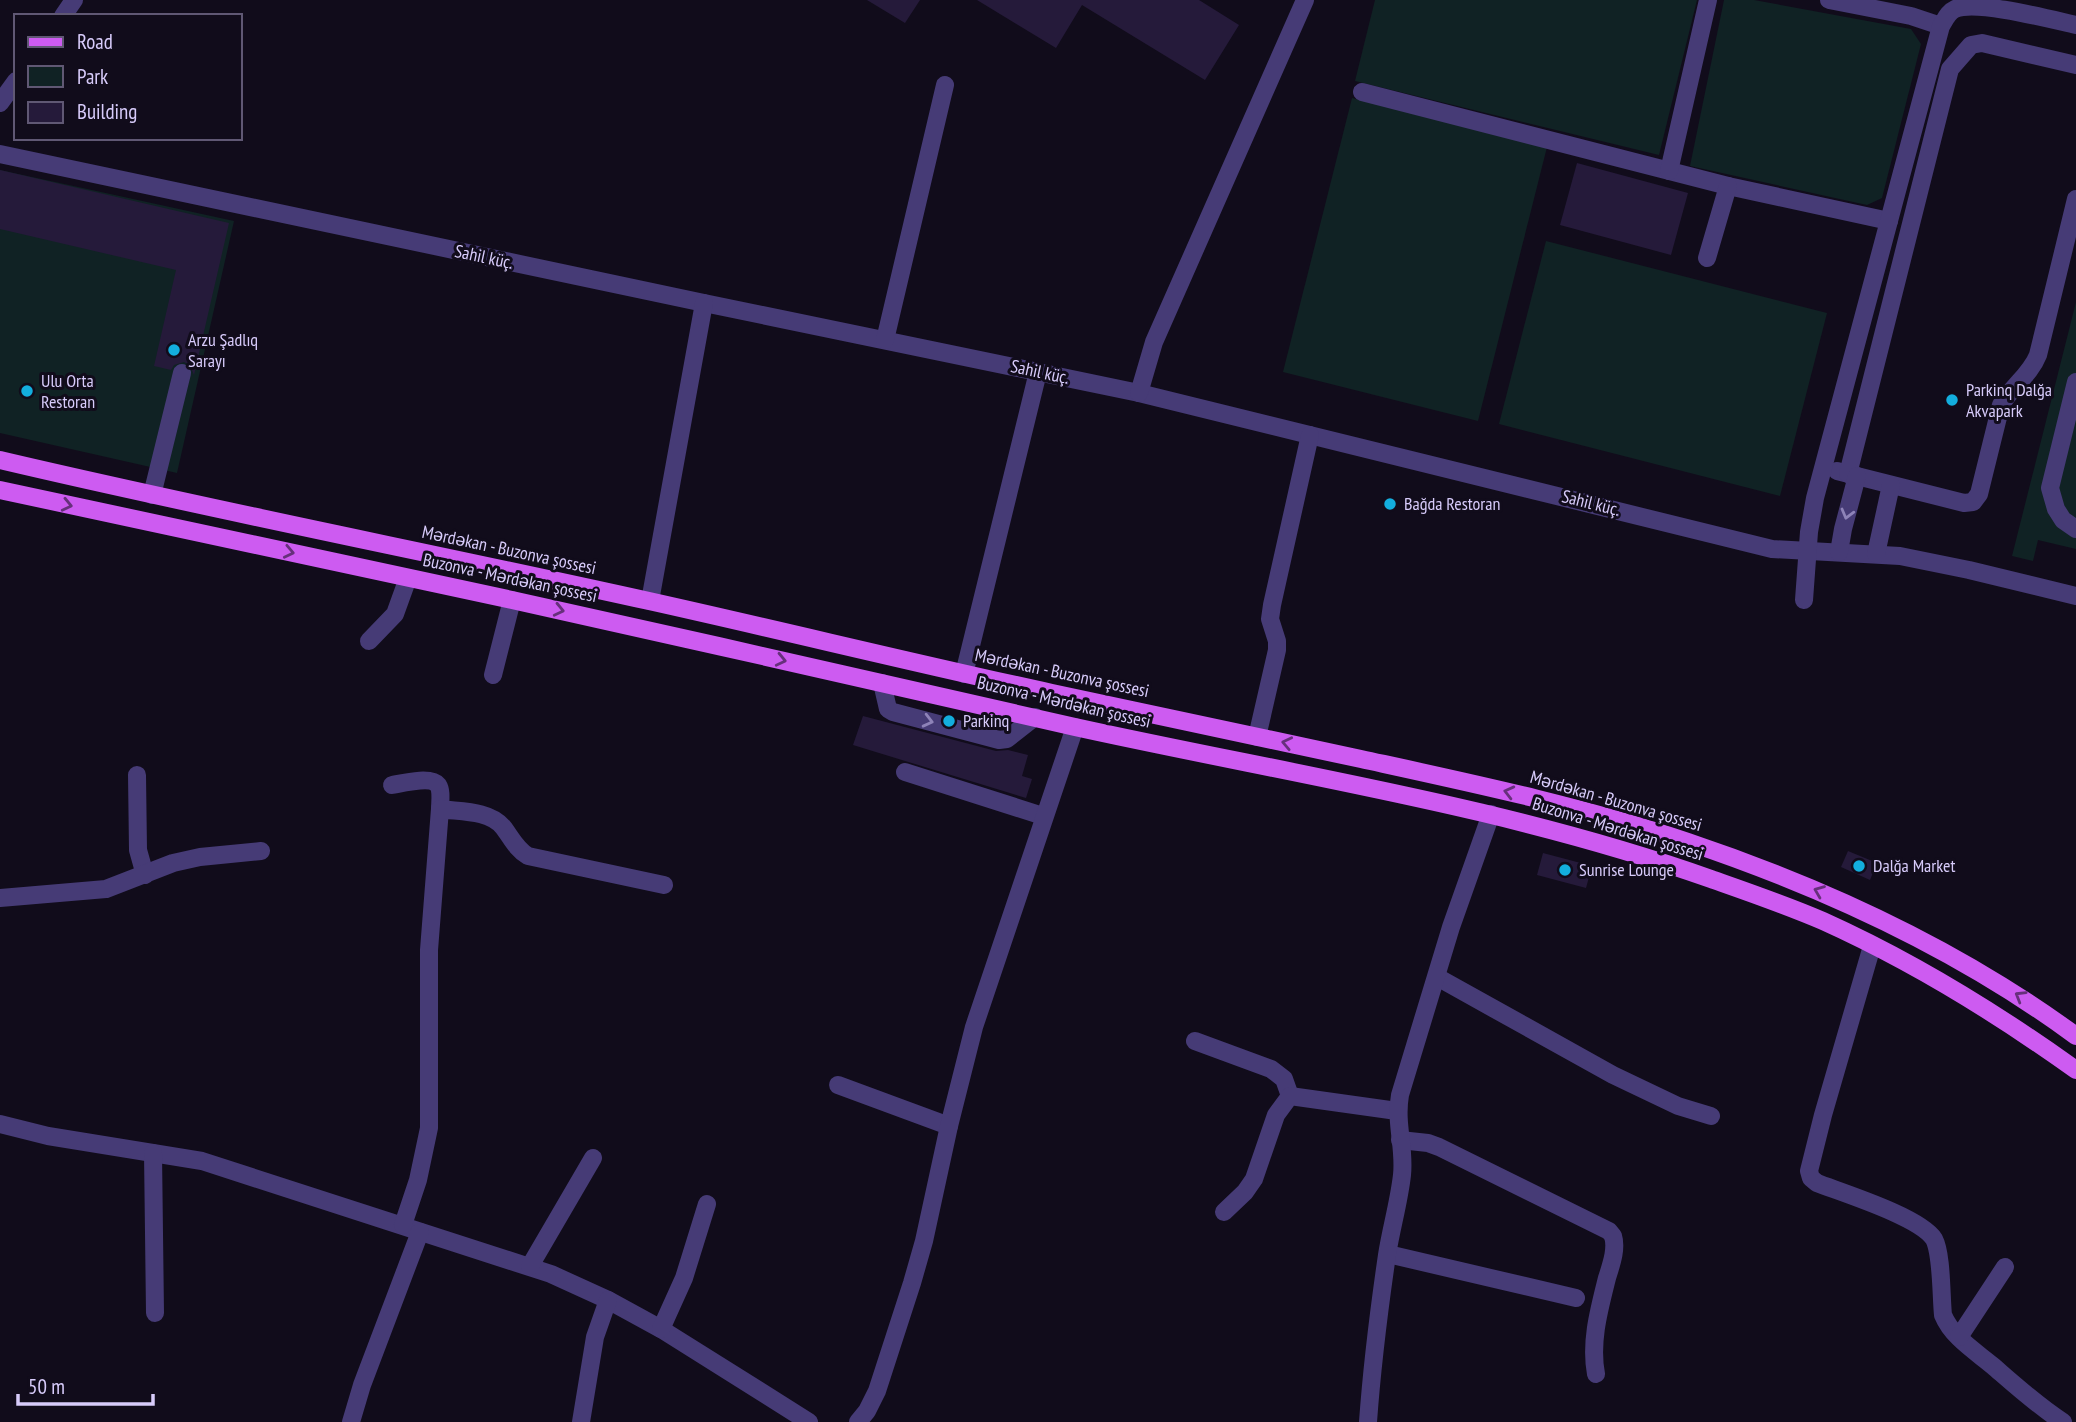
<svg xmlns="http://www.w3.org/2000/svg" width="2076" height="1422" font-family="'PT Sans Narrow',sans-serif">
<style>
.green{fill:#102224}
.building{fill:#251a3a}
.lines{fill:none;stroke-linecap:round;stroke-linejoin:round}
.minor{stroke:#463b76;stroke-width:18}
.major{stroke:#cd5bf1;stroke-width:18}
.oneway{stroke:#66307b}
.oneway2{stroke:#8e83b8}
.poi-dot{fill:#13aede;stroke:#110c1b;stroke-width:2.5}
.labels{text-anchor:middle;stroke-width:6;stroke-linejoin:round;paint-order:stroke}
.street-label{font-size:18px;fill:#d7cbfa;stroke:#110c1b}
.poi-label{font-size:18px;fill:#d7cbfa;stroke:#110c1b;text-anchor:start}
</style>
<rect width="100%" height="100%" fill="#110c1b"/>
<!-- green -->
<g class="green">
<polygon points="1375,0 1697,0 1659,155 1355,81"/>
<polygon points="1724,0 1754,0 1911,29 1921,44 1882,198 1867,205 1690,166"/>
<polygon points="1352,98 1547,147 1478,421 1283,372"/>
<polygon points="0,170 234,221 177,473 0,433"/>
<polygon points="1546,241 1827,313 1780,496 1499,424"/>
<polygon points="2076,302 2076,549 2038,540 2033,561 2012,556"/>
</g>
<!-- building -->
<g class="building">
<polygon points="867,0 920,0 905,23"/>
<polygon points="977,0 1199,0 1239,25 1205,80 1082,5 1056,48"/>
<polygon points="1577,163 1688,193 1671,255 1560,225"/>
<polygon points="0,170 229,223 194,375 190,365 184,362 174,365 171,370 154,366 176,270 0,229"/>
<polygon points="863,716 996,751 1008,750 1028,755 1022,776 1032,779 1026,798 853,745"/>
<polygon points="1848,851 1877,863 1870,880 1841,867"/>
<polygon points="1543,853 1592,866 1586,888 1537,875"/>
</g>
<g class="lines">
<!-- minor -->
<g class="minor">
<polyline points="1829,0 1911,16 1941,26"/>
<polyline points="63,16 74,0"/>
<polyline points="1362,92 1728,186 1889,221"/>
<polyline points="0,103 16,81"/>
<polyline points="0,154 704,303 1139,393 1772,549 1900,556 1969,570 2076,596"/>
<polyline points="1669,171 1708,0"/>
<polyline points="1707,258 1728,186"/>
<polyline points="885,340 945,85"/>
<polyline points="2076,382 2050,488 2056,509 2063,520 2076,529"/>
<polyline points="1139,393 1154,342 1305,0"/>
<path d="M1837,471L1964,503L1973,502L1979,494L2001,405C2012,386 2030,375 2038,355L2076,199"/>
<polyline points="1848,474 1950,69 1971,45 1982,43 2076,65"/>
<polyline points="152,495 182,373"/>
<polyline points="1839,552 1843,529 1857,476"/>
<polyline points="1876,554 1891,485"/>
<path d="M1804,600L1809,532L1815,498L1941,26C1945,20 1948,12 1955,9C1977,0 2049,19 2076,25"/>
<polyline points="650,601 704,303"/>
<polyline points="369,641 395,614 408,578"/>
<polyline points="964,674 1038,372"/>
<polyline points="493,675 512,600"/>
<polyline points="882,683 888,709 893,712 999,740 1007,739 1035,717"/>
<polyline points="1257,737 1277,650 1277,641 1270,619 1272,605 1310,435"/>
<polyline points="905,772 1043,816"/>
<polyline points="137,775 138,850 145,875"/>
<path d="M392,785C403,783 431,776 438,785C442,791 440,802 440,809"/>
<polyline points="0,898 106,889 173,863 200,857 261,851"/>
<path d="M1872,946L1823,1115L1809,1171L1811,1178L1817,1183C1843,1193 1920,1217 1934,1239C1942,1254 1941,1296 1943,1315C1952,1337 1975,1351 1993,1366C2016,1386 2038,1406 2063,1422"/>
<polyline points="1437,977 1613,1075 1678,1106 1711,1116"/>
<polyline points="1195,1041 1271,1069 1284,1079 1290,1096"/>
<polyline points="838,1085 949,1126"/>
<polyline points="0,1124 48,1136 202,1161 551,1274 608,1300 661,1329 809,1422"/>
<path d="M1400,1140L1428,1143L1439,1147L1609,1231L1613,1236C1617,1249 1611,1265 1607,1278C1599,1310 1590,1342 1596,1374"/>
<polyline points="153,1153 155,1313"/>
<polyline points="1224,1212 1245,1192 1254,1179 1276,1115 1290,1096 1397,1111"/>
<path d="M403,1225L418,1180L429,1128V950L440,809C460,812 489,810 503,827C511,837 516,849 528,856L664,885"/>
<polyline points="1388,1254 1576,1298"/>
<polyline points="530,1266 593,1158"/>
<polyline points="661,1329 684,1278 707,1204"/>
<polyline points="1959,1337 2005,1267"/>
<polyline points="351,1422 362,1385 420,1232"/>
<polyline points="581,1422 595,1337 608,1300"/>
<polyline points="858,1422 867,1411 877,1391 912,1283 924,1241 949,1126 974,1027 1075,727"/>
<path d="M1368,1422C1372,1366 1379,1310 1387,1255C1391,1229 1399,1202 1402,1175C1405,1147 1395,1124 1400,1095L1451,927L1491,814"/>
</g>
<!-- major -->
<g class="major">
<path d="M0,460C216,511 433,553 649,601C784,631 918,664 1052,693C1155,715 1258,737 1361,759C1471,783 1581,806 1688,842C1825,888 1959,950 2076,1036"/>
<path d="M0,490C170,528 341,563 512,600C700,641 887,685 1075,727C1288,774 1505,806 1711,879C1748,892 1786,905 1823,921C1914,962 1995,1012 2076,1070"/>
</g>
</g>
<!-- one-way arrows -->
<defs><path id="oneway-chevron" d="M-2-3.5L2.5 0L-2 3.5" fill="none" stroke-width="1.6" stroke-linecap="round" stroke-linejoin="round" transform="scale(1.75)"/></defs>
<g class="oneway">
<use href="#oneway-chevron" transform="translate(67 505) rotate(13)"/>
<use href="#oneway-chevron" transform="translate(289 552) rotate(12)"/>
<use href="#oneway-chevron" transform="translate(559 610) rotate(13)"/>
<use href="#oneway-chevron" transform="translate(781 660) rotate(13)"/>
<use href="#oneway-chevron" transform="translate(1287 743) rotate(-168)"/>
<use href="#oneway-chevron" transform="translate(1509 792) rotate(-166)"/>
<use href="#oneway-chevron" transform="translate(1819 891) rotate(-158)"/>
<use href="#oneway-chevron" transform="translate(2020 996) rotate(-149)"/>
</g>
<g class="oneway2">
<use href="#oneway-chevron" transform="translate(1847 514) rotate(105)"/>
<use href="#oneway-chevron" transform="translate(928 721) rotate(14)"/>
</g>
<!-- markers -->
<g class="poi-dot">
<circle cx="174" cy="350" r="7"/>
<circle cx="27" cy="391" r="7"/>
<circle cx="1952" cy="400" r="7"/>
<circle cx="1390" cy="504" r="7"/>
<circle cx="949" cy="721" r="7"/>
<circle cx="1859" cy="866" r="7"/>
<circle cx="1565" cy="870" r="7"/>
</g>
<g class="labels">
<!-- street labels -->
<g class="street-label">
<text transform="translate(484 257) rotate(12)" y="6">Sahil küç.</text>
<text transform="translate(1040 372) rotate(12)" y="6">Sahil küç.</text>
<text transform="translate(1591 503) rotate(14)" y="6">Sahil küç.</text>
<text transform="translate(509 550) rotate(12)" y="6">Mərdəkan - Buzonva şossesi</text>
<text transform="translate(510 578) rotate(12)" y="6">Buzonva - Mərdəkan şossesi</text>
<text transform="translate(1062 673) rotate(12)" y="6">Mərdəkan - Buzonva şossesi</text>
<text transform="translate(1064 702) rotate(13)" y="6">Buzonva - Mərdəkan şossesi</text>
<text transform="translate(1616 801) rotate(16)" y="6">Mərdəkan - Buzonva şossesi</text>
<text transform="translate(1618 829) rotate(17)" y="6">Buzonva - Mərdəkan şossesi</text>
</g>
<!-- poi labels -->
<g class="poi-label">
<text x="188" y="346">Arzu Şadlıq<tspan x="188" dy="21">Sarayı</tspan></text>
<text x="41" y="387">Ulu Orta<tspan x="41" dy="21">Restoran</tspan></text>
<text x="1966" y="396">Parkinq Dalğa<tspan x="1966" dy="21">Akvapark</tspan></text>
<text x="1404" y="510">Bağda Restoran</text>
<text x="963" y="727">Parkinq</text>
<text x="1873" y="872">Dalğa Market</text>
<text x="1579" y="876">Sunrise Lounge</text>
</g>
</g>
<!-- legend -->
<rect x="14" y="14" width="228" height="126" fill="#110c1b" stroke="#605874" stroke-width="2"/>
<rect x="28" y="37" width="35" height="10" fill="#cd5bf1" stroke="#605874" stroke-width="2"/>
<text x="77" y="49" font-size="21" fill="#d7cbfa">Road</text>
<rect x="28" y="66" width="35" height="21" fill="#102224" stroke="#605874" stroke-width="2"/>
<text x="77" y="84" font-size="21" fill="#d7cbfa">Park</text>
<rect x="28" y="102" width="35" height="21" fill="#251a3a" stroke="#605874" stroke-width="2"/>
<text x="77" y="119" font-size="21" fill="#d7cbfa">Building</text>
<!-- scale -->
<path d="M18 1394v10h135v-10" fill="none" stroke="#d7cbfa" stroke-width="3.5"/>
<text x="28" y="1394" font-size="21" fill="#d7cbfa" stroke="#110c1b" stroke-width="5" paint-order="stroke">50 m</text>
</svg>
